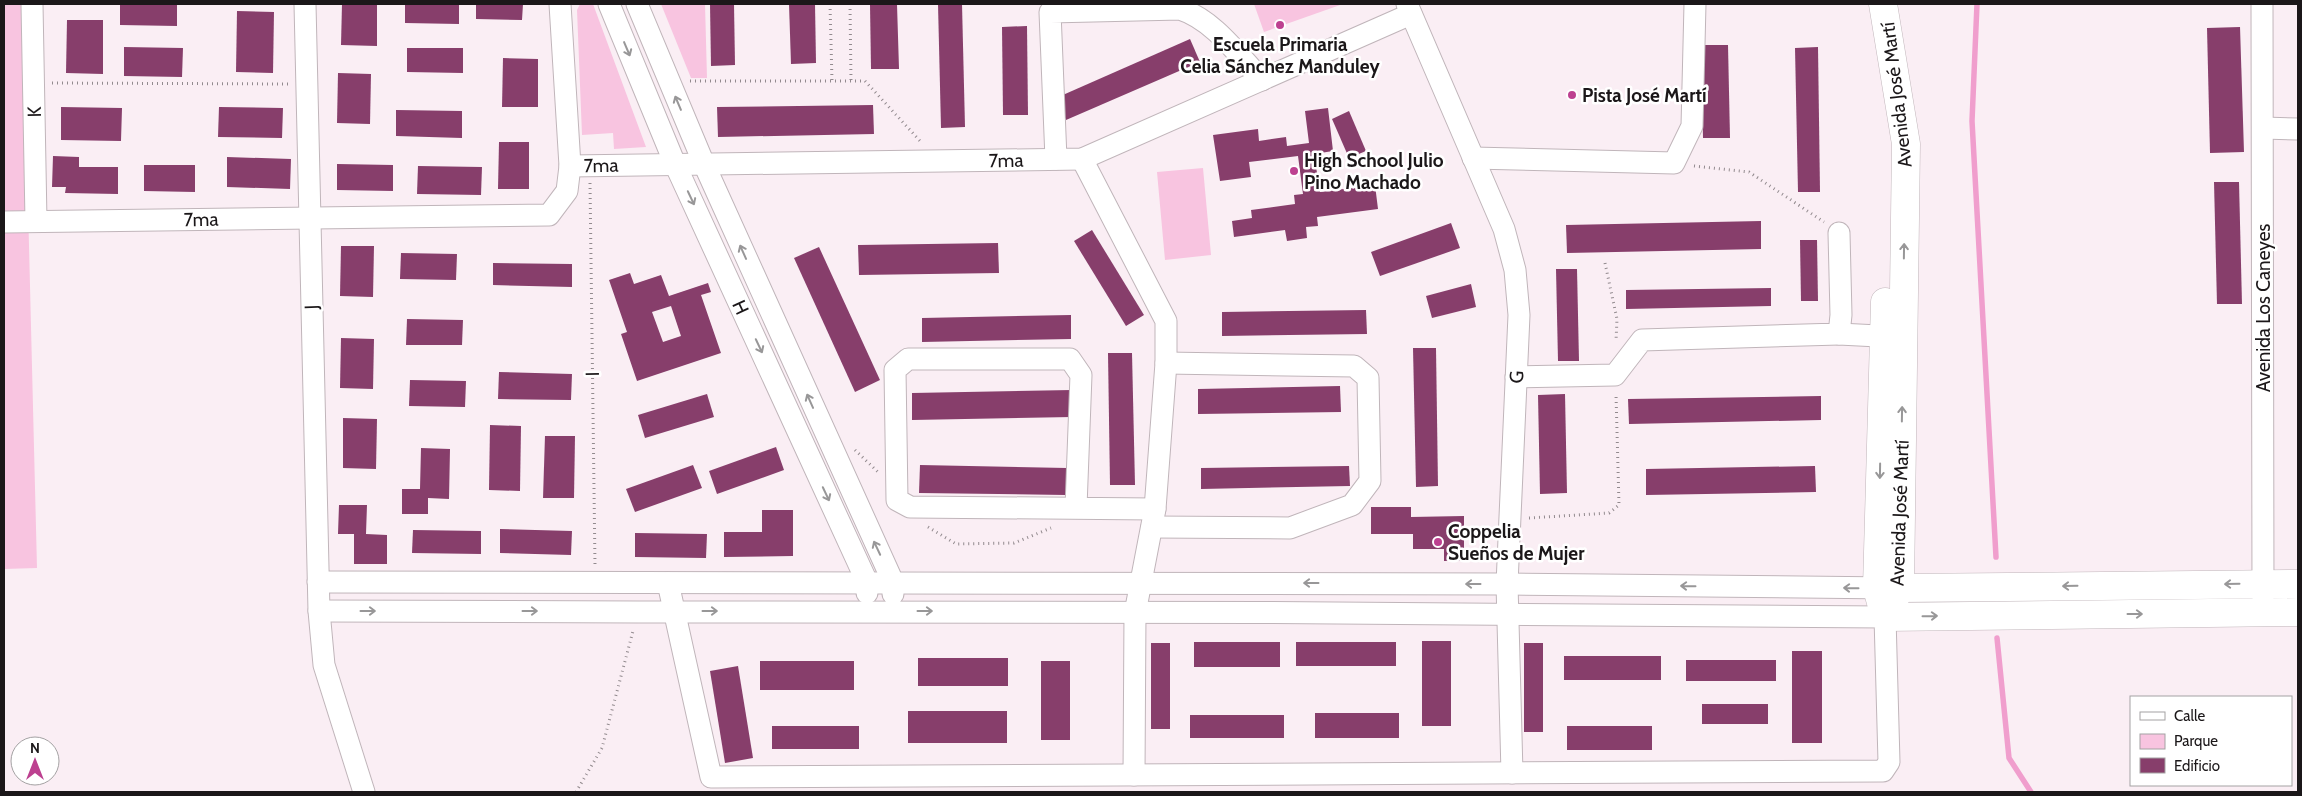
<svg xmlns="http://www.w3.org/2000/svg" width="2302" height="796" font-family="Cabin,sans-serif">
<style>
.green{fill:#f8c4e0}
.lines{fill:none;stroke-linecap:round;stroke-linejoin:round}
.stream{stroke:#f09ecd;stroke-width:5.5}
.building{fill:#873e6b;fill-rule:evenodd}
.minor-casing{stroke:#c0b5ba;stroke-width:23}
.major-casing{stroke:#c0b5ba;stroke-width:29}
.path{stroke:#928a8e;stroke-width:3;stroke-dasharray:1 4;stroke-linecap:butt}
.minor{stroke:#fff;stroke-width:21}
.major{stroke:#fff;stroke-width:28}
.oneway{stroke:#989798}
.poi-dot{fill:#bd4090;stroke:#fff;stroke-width:2}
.labels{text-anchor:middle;stroke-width:5;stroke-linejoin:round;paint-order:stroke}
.poi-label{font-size:19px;font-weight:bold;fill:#1b1719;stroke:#fff;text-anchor:start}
.street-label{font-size:19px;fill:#1b1719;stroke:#fff}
</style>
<rect width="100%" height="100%" fill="#faeef4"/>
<!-- green -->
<g class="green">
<polygon points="4,4 23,4 37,568 4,569"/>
<polygon points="580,4 593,4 646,147 614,149 613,133 582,135 577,10"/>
<polygon points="661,4 705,4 707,78 691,78"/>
<polygon points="1254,4 1343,4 1264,32"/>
<polygon points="1203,168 1211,255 1165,260 1157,172"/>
</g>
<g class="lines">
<!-- stream -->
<g class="stream">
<polyline points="1977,4 1972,121 1996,557"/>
<polyline points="1997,638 2009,758 2031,792"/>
</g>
</g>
<!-- building -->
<g class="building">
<polygon points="120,4 177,4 177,26 120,25"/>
<polygon points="342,4 377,4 377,46 341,45"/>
<polygon points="405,4 459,4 459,24 405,23"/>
<polygon points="476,4 523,4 522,20 476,19"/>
<polygon points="710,4 734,4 735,65 711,66"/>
<polygon points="789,4 815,4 816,63 791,64"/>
<polygon points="870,4 897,4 899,69 871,69"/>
<polygon points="938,4 962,4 965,127 941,128"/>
<polygon points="237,11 274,12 273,73 236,72"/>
<polygon points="67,20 103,20 103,74 66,73"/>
<polygon points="1027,26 1028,115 1003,115 1002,27"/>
<polygon points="2240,27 2244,152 2210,153 2207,28"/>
<polygon points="1190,39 1200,62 1066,120 1056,98"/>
<polygon points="1701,45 1728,45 1730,138 1703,138"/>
<polygon points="124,47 183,48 182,77 124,76"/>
<polygon points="1818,47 1820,192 1798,192 1795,48"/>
<polygon points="407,48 463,48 463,73 407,72"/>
<polygon points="503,58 538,59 538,107 502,107"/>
<polygon points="338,73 371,74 370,124 337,123"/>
<polygon points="873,105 874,134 718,137 717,107"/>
<polygon points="61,107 122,108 121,141 61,140"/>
<polygon points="219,107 283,108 282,138 218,137"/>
<polygon points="1328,108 1333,151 1314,154 1320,192 1375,185 1378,209 1317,217 1318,226 1306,227 1307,238 1287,241 1285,230 1234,237 1232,221 1252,218 1251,210 1295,204 1294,195 1303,194 1298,156 1249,162 1251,177 1220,181 1213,135 1258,129 1259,141 1286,137 1287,146 1309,143 1305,111"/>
<polygon points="396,110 462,111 462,138 396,136"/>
<polygon points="1349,111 1366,151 1349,158 1332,119"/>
<polygon points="499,142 529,142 529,189 498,189"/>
<polygon points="53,156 79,157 79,167 118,167 118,194 65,193 66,187 52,187"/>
<polygon points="227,157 291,159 290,189 227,187"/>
<polygon points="337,164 393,165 393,191 337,190"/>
<polygon points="144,165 195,165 195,192 144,191"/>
<polygon points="418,166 482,167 481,195 417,194"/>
<polygon points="2214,182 2239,182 2242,304 2217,304"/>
<polygon points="1761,221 1761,249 1567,253 1566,225"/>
<polygon points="1451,223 1460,248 1380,276 1371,252"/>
<polygon points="1092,230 1144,315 1126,326 1074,241"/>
<polygon points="1800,240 1817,240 1818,301 1801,301"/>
<polygon points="998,243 999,273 859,275 858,245"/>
<polygon points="341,246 374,246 373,297 340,296"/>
<polygon points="819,247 880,380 855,392 794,258"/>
<polygon points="401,253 457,254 456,280 400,279"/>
<polygon points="493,263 572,264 572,287 493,285"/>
<polygon points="1556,269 1577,269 1579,361 1558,361"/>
<path d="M630,273L634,284L661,275L669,296L708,283L711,292L701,295L721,353L637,381L621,334L627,332L609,280ZM671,306L681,336L663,342L652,312Z"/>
<polygon points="1471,284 1476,307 1432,318 1426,296"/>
<polygon points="1771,288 1771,306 1626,309 1626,290"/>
<polygon points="1366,310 1367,334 1222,336 1222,312"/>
<polygon points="1071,315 1071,339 922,342 922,318"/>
<polygon points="407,319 463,320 462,345 406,345"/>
<polygon points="341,338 374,339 373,389 340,388"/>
<polygon points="1413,348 1436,348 1438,486 1416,487"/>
<polygon points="1108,353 1132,353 1135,485 1110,485"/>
<polygon points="499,372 572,374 571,400 498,399"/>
<polygon points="410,380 466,381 465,407 409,406"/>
<polygon points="1340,386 1341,412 1198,414 1198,389"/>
<polygon points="1072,390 1072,417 912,420 912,393"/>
<polygon points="707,394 714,417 645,438 638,415"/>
<polygon points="1565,394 1567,493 1540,494 1538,395"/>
<polygon points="1821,396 1821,420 1629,424 1628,399"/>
<polygon points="343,418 377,419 376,469 343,468"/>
<polygon points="490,425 521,426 520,491 489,490"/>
<polygon points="545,436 575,436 574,498 543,498"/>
<polygon points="776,447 784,470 717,494 709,471"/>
<polygon points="421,448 450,449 449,499 428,498 428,514 402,514 402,489 420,489"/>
<polygon points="693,465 702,488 635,512 626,489"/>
<polygon points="920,465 1067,468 1066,495 919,493"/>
<polygon points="1349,466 1350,486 1201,489 1201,468"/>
<polygon points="1815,466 1816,492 1646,495 1646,469"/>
<polygon points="339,505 367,505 366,534 387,535 387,564 354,564 354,534 338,534"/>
<polygon points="1371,507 1411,507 1411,517 1464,516 1464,561 1444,561 1444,549 1413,549 1413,534 1371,534"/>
<polygon points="762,510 793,510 793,556 724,557 724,532 762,532"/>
<polygon points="500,529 572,531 571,555 500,553"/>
<polygon points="413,530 481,531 481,554 412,553"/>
<polygon points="635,533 707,534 706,558 635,557"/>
<rect x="1422" y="641" width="29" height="85"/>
<rect x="1194" y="642" width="86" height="25"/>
<rect x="1296" y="642" width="100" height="24"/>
<rect x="1151" y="643" width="19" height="86"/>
<rect x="1524" y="643" width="19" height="89"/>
<rect x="1792" y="651" width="30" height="92"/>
<rect x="1564" y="656" width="97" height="24"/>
<rect x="918" y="658" width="90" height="28"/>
<rect x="1686" y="660" width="90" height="21"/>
<rect x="760" y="661" width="94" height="29"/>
<rect x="1041" y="661" width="29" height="79"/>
<polygon points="738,666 753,758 725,763 710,671"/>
<rect x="1702" y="704" width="66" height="20"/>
<rect x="908" y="711" width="99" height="32"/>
<rect x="1315" y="713" width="84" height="25"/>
<rect x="1190" y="715" width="94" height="23"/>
<rect x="772" y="726" width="87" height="23"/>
<rect x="1567" y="726" width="85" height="24"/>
</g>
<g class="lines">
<defs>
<g id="minor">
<polyline points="32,4 36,221"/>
<polyline points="305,4 319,611 324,665 364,792"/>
<polyline points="609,4 675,164 867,582 867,593"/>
<polyline points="637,4 704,164 893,582 893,594"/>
<polyline points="1407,4 1504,229 1515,270 1519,315 1507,584 1512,773"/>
<polyline points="2262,4 2263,598"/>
<polyline points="2263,128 2298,129"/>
<polyline points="1473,158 1674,163 1692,126 1695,4"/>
<path d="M1056,159L1050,12L1180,9C1214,20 1238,55 1262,80"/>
<polyline points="1082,159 1166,321 1166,363 1155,509 1135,613 1134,775"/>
<polyline points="570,166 1082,159 1411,14"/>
<polyline points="4,222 549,215 567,191 570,166 560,4"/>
<polyline points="1839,334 1898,337"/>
<polyline points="1516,377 1615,375 1642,340 1839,334 1841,315 1839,233"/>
<polyline points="1076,507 1081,375 1070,359 908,359 895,370 897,500 910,507 1155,509"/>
<polyline points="1152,527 1290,528 1352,505 1370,481 1368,378 1354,366 1166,363"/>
<polyline points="318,582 1507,584 1892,588"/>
<path d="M319,611L639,612H674C1078,611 1481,613 1885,617L1889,762L1883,771L711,777L668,583"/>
</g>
<g id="major">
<polyline points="1883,4 1906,144 1900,588 1885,617"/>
<polyline points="1885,302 1877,588 1885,617"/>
<polyline points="1900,588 2298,584"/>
<polyline points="1885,617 2298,612"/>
</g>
</defs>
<!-- minor casing -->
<use href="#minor" class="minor-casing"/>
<!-- major casing -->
<use href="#major" class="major-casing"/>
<!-- path -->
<g class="path">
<polyline points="830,4 832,81"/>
<polyline points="850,4 851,81"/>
<polyline points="690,81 865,81 921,142"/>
<polyline points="52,83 288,84"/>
<polyline points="1694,166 1749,172 1824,222"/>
<polyline points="590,183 595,565"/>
<polyline points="1605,263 1617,319 1616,341"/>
<polyline points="855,450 878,472"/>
<polyline points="1529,518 1609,513 1619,505 1616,394"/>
<polyline points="928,527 956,544 1014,543 1051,528"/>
<polyline points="576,792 602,748 633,631"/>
</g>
<!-- minor -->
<use href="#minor" class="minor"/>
<!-- major -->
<use href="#major" class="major"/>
</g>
<!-- one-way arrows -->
<defs><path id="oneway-shaft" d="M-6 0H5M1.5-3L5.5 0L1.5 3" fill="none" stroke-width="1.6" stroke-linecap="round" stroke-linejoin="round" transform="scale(1.25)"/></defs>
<g class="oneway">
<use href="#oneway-shaft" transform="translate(627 49) rotate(67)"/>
<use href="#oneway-shaft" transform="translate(678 103) rotate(-113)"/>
<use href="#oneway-shaft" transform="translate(691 198) rotate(65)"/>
<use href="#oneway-shaft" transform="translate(1904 251) rotate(-89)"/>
<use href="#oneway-shaft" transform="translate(743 252) rotate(-114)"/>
<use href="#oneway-shaft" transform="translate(759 346) rotate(65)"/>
<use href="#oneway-shaft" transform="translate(810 401) rotate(-114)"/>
<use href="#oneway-shaft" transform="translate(1902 414) rotate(-89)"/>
<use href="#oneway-shaft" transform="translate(1880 471) rotate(91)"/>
<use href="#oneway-shaft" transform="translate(826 494) rotate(65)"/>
<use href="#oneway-shaft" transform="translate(877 548) rotate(-115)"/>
<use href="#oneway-shaft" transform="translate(1311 583) rotate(-180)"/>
<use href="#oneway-shaft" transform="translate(1473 584) rotate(-180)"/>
<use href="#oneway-shaft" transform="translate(2232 584) rotate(179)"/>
<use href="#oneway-shaft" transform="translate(1688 586) rotate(-179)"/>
<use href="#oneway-shaft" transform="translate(2070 586) rotate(179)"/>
<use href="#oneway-shaft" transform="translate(1851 588) rotate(-179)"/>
<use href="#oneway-shaft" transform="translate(368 611)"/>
<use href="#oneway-shaft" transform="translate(530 611)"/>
<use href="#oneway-shaft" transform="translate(710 611)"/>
<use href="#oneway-shaft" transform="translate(925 611)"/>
<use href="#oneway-shaft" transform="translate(2135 614)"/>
<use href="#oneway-shaft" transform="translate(1930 616) rotate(-1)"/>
</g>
<!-- markers -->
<g class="poi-dot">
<circle cx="1280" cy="25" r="5"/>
<circle cx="1572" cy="95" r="5"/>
<circle cx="1294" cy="171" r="5"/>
<circle cx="1438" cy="542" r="5"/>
</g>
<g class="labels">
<!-- poi labels -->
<g class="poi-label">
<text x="1280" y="51" text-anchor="middle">Escuela Primaria<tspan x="1280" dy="22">Celia Sánchez Manduley</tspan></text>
<text x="1582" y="102">Pista José Martí</text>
<text x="1304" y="167">High School Julio<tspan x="1304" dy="22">Pino Machado</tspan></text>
<text x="1448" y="538">Coppelia<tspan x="1448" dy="22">Sueños de Mujer</tspan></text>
</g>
<!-- street labels -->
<g class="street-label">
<text transform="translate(1896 95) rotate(-97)" y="7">Avenida José Martí</text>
<text transform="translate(34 112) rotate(-91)" y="7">K</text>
<text transform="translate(1006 160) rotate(-1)" y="7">7ma</text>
<text transform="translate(601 165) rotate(-1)" y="7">7ma</text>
<text transform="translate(201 219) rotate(-1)" y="7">7ma</text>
<text transform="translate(311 307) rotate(-92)" y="7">J</text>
<text transform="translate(741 307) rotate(65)" y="7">H</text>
<text transform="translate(2263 308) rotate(-90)" y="7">Avenida Los Caneyes</text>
<text transform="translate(592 374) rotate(-91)" y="7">I</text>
<text transform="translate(1516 377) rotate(-87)" y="7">G</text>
<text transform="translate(1899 513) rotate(-88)" y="7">Avenida José Martí</text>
</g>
</g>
<!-- border -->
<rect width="2302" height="796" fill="none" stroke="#1b1719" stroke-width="10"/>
<!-- legend -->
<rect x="2130" y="696" width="162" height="90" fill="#ffffff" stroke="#a4a2a3"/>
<rect x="2140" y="712" width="25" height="8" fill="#ffffff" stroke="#a4a2a3"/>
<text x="2174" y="721" font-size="15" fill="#1b1719">Calle</text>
<rect x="2140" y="734" width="25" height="15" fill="#f8c4e0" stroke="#a4a2a3"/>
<text x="2174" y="746" font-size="15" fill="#1b1719">Parque</text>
<rect x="2140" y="758" width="25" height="15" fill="#873e6b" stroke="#a4a2a3"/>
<text x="2174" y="771" font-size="15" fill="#1b1719">Edificio</text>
<!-- north arrow -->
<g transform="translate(35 761)"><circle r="24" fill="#ffffff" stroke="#a4a2a3"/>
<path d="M0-4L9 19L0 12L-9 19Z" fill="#bd4090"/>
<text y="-8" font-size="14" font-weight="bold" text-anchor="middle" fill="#1b1719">N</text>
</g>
</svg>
